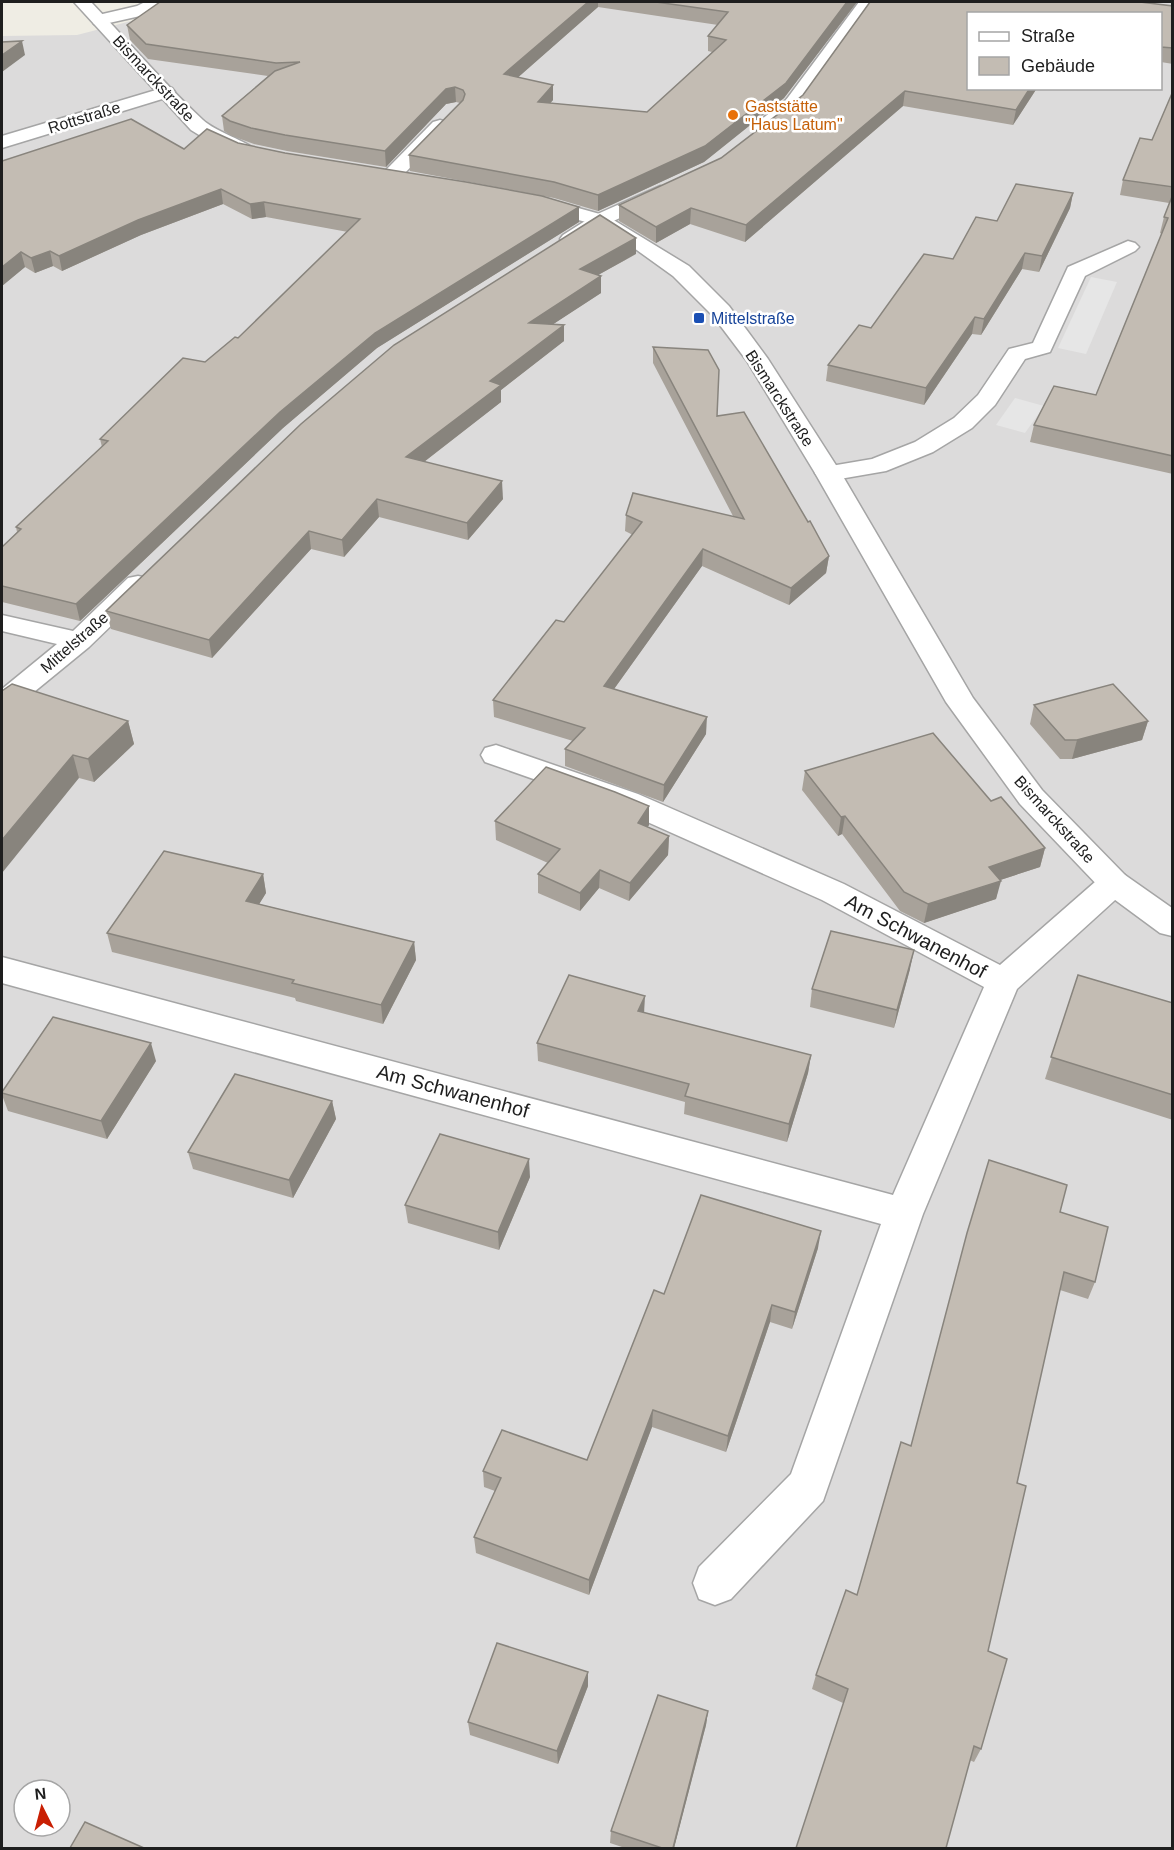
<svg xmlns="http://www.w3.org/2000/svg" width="1174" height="1850" font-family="Helvetica,sans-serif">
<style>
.residential{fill:#dcdbdb;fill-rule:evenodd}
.parking{fill:#e6e6e6}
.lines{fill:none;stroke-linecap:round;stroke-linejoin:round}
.service-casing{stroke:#a5a5a5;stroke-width:3}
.minor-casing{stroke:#a5a5a5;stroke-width:3}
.tertiary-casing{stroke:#a5a5a5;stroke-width:3}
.service{fill:#fff;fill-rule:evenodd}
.minor{fill:#fff;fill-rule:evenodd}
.tertiary{fill:#fff;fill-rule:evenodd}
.wall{fill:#a8a29a;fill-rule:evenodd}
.shaded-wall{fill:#88847d}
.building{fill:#c3bcb3;stroke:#88847d;stroke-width:1.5}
.food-dot{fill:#e8710a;stroke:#fff;stroke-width:2}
.transit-dot{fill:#1a4fb4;stroke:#fff;stroke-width:2}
.labels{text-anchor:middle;stroke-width:5;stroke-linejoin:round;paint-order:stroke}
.far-street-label{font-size:16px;fill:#1e1e1e;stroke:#fff}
.far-food-label{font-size:16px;fill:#c56008;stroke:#fff;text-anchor:start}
.far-transit-label{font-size:16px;fill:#164399;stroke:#fff;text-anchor:start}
.street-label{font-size:20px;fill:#1e1e1e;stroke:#fff}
</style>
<rect width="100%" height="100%" fill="#efede4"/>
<!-- residential -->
<path class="residential" d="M167,2H1172V1848H2V36L77,35L135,20ZM968,14H1160V88H968ZM24,1790H60V1826H24Z"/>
<!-- parking -->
<g class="parking">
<polygon points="1091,277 1117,282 1086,354 1058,348"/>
<polygon points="1015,398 1044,406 1025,433 996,425"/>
</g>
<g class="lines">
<defs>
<polygon id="service" points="440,120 447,122 449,126 447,130 398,180 384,180 381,176 384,172 433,122"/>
<g id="minor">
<polygon points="145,2 163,2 149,14 100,25 94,24 92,20 94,16 137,6"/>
<polygon points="859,2 875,2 800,108 771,131 757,131 755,127 757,123 786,100"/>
<polygon points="166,87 172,88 175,92 172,96 2,148 2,136"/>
<polygon points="660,186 667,188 670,192 667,196 607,224 577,243 570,245 563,243 560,239 563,235 593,216"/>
<polygon points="1128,241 1135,243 1139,247 1135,251 1085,276 1050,352 1025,359 995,405 972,428 933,452 886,471 828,481 819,478 815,473 819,468 872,459 915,442 954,418 978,395 1009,349 1033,343 1068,267"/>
<polygon points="138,576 148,578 151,584 148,590 89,647 12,710 2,712 2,689 57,644 2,631 2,615 73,631 128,578"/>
<polygon points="496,745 638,794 844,884 1000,965 1103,875 1114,871 1125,875 1130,883 1125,891 1017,989 923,1214 823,1501 731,1599 715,1605 699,1599 693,1583 699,1567 791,1474 881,1224 2,983 2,957 893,1195 984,987 822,900 616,808 485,762 481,755 485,748"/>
</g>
<g id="tertiary">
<path d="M74,2H91C128,41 163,83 203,120C214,131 249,142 255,150L252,154L245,156L217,146L191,130Z"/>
<polygon points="535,196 607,216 689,266 729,306 768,359 841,473 973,698 1042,790 1125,875 1172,908 1172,936 1160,933 1103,891 1020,804 946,702 815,473 747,361 713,316 673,276 634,248 593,224 528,206 525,202 528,198"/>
</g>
</defs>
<!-- service casing -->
<use href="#service" class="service-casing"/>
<!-- minor casing -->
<use href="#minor" class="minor-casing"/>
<!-- tertiary casing -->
<use href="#tertiary" class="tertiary-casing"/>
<!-- service -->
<use href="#service" class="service"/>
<!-- minor -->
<use href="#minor" class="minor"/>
<!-- tertiary -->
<use href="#tertiary" class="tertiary"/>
</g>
<!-- wall -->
<g class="wall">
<path d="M160,2H857L784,98L704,162L598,211L554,198L410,171L409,155L460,103L456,102L446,104L386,167L287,151L254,144L232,136L224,131L222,116L268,76L148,59L130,40L127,25ZM598,7L718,25L708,36V51L712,52L647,112L550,103L553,100L518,77Z"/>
<polygon points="870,2 1140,2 1173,6 1173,64 1161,62 1161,14 969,14 969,88 1037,88 1013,125 903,106 745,242 690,224 656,243 619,221 619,205 721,158 803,95"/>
<polygon points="1173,91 1173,474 1030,442 1034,425 1096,395 1162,234 1160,233 1164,217 1169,203 1120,195 1123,180 1152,140"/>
<polygon points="238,143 285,153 579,207 579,222 377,348 283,428 80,621 2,602 2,547 17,532 16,527 102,447 100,439 238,338 348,232 266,217 252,219 223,204 141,235 62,271 53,266 35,273 25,267 2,286 2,161 184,149"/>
<polygon points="1073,193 1070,208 1039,272 1022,269 981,335 972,334 924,405 826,381 828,365 953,259 997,221"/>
<polygon points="636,254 598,275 601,293 553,324 564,341 501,390 501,402 424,462 503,499 468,540 379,517 344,557 311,549 212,658 111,629 106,611 301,424"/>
<polygon points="653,347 717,416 829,556 826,573 789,605 702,566 614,689 706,734 663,802 565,766 565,749 573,741 494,717 493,700 564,622 633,535 625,531 626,515 733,516 653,363"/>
<polygon points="2,691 128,721 134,744 94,782 79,778"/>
<polygon points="1034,705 1148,721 1142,740 1072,759 1060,759 1030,724"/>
<polygon points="805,771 991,801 1045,848 1040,867 1000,880 996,899 924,923 900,911 842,834 838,836 802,790"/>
<polygon points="495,821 649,825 647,827 669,836 668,855 629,901 599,888 580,911 538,893 538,874 548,863 496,840"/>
<polygon points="263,874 266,893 259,904 414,942 416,960 383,1024 296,1001 295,998 112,952 107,933"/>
<polygon points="910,969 894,1028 810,1007 812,989"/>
<polygon points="1078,975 1173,1003 1173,1120 1045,1079"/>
<polygon points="644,1013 811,1055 808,1073 787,1142 684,1114 685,1102 538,1061 537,1043"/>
<polygon points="156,1061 107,1139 8,1111 2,1095 2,1092"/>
<polygon points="332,1101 336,1119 293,1198 193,1169 188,1152"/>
<polygon points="530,1177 499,1250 408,1223 405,1205"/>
<polygon points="1060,1212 1095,1282 1088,1299 1060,1290 1017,1483 988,1651 981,1749 974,1762 812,1689 816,1675 857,1595 910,1446"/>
<polygon points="818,1248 792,1329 770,1322 726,1452 652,1427 589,1595 476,1553 474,1537 495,1491 484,1487 483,1471 587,1460 664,1294"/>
<polygon points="588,1686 558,1764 470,1735 468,1722"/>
<polygon points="708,1711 706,1725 674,1848 625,1848 610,1843 611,1831"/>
</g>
<!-- shaded-wall -->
<g class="shaded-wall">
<polygon points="588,2 598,2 598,7 505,89 504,74"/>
<polygon points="847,2 857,2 784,98 704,162 598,211 598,195"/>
<polygon points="22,41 25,55 2,72 2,55"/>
<polygon points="553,85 553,100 538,117 538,102"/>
<polygon points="455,87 456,102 446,104 386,167 385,151 446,89"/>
<polygon points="1030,88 1037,88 1013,125 1016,110"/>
<polygon points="905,91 903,106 745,242 746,225"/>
<polygon points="221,189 223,204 141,235 62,271 59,256 138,220"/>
<polygon points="1073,193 1070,208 1039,272 1042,256"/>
<polygon points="264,202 266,217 252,219 250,204"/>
<polygon points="579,207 579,222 377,348 283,428 80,621 76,604 280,412 375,333"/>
<polygon points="691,208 690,224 656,243 656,227"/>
<polygon points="636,238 636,254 580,285 580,269"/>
<polygon points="50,251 53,266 35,273 31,258"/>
<polygon points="21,252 25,267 2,286 2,267"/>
<polygon points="1025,253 1022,269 981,335 984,319"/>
<polygon points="601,276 601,293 529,340 529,323"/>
<polygon points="975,317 972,334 924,405 926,388"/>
<polygon points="564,325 564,341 501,390 501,402 407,475 406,457 490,381"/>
<polygon points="502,481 503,499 468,540 467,523"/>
<polygon points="377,499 379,517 344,557 342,540"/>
<polygon points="309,531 311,549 212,658 209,640"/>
<polygon points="703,549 702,566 604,703 604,686"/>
<polygon points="829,556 826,573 789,605 791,588"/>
<polygon points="707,717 706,734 663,802 664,785"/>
<polygon points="128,721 134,744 94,782 88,759"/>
<polygon points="1148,721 1142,740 1072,759 1077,740"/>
<polygon points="73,755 79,778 2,873 2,840"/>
<polygon points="649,806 649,825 638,842 638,823"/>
<polygon points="845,816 842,834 838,836 841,817"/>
<polygon points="669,836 668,855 629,901 630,883"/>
<polygon points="1045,848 1040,867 985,885 989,867"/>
<polygon points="600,870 599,888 580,911 580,893"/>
<polygon points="263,874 266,893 250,919 246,901"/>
<polygon points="1001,881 996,899 924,923 928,904"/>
<polygon points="414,942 416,960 383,1024 381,1005"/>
<polygon points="914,950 910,969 894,1028 897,1010"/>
<polygon points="645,996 644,1014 638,1011"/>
<polygon points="151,1043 156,1061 107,1139 101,1121"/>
<polygon points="811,1055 808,1073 787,1142 789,1124"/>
<polygon points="332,1101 336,1119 293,1198 289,1180"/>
<polygon points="529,1159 530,1177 499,1250 498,1232"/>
<polygon points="821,1231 818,1248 792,1329 795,1312"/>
<polygon points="772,1305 770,1322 726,1452 728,1436"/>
<polygon points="653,1410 652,1427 589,1595 589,1580"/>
<polygon points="588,1672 588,1686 558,1764 557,1751"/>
<polygon points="708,1711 706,1725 674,1848 673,1848"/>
</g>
<!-- building -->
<g class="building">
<polygon points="160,2 588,2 504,74 553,85 538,102 647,112 726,40 708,36 728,12 656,2 847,2 786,83 705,146 598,195 554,182 409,155 463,100 465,94 463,90 455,87 446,89 385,151 285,135 251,128 230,121 222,116 275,71 300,62 276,63 146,44 127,25"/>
<polygon points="870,2 1140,2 1173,6 1173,48 1161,47 1161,14 969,14 969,88 1030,88 1016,110 905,91 746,225 691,208 656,227 619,205 721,158 803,95"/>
<polygon points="22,41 2,55 2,42"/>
<polygon points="1173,91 1173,187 1123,180 1140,138 1152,140"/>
<polygon points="131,119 184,149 207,129 238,143 285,153 466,182 542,196 579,207 375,333 280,412 76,604 2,586 2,547 21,529 16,527 108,441 100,439 183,358 205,362 235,337 238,338 360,219 264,202 250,204 221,189 138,220 59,256 50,251 31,258 21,252 2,267 2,161"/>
<polygon points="1016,184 1073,193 1042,256 1025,253 984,319 975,317 926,388 828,365 859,325 871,328 924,254 953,259 976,217 997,221"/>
<polygon points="1173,194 1173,456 1034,425 1054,386 1096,395 1168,218 1164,217"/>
<polygon points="600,215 636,238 580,269 601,276 529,323 564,325 490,381 501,385 406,457 502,481 467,523 377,499 342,540 309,531 209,640 106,611 301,424 394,345"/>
<polygon points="653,347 708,350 719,370 717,416 744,412 808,522 810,521 829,556 791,588 703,549 604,686 707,717 664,785 565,749 585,728 493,700 556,620 564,622 642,522 626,515 633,493 744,519"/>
<polygon points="12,684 128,721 88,759 73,755 2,840 2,691"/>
<polygon points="1113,684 1148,721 1077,740 1065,740 1034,705"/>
<polygon points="933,733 991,801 1001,797 1045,848 989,867 1001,881 928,904 904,892 845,816 841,817 805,771"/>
<polygon points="546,767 615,792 649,806 638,823 669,836 630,883 600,870 580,893 538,874 560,849 495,821"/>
<polygon points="164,851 263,874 246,901 414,942 381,1005 292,983 294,980 107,933"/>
<polygon points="831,931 914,950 897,1010 812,989"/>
<polygon points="569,975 645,996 638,1011 811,1055 789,1124 685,1096 689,1084 537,1043"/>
<polygon points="1078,975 1173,1003 1173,1095 1051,1057"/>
<polygon points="53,1017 151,1043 101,1121 2,1093 2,1092"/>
<polygon points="235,1074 332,1101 289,1180 188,1152"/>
<polygon points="440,1134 529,1159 498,1232 405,1205"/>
<polygon points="989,1160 1067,1185 1060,1212 1108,1227 1095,1282 1064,1272 1017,1483 1026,1486 988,1651 1007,1659 981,1749 974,1746 946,1848 796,1848 848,1689 816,1675 846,1590 857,1595 901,1442 911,1446 967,1233"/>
<polygon points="701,1195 821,1231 795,1312 772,1305 728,1436 653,1410 589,1580 474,1537 501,1478 483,1471 502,1430 587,1460 654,1290 664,1294"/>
<polygon points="497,1643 588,1672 557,1751 468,1722"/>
<polygon points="658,1695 708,1711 673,1848 662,1848 611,1831"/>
<polygon points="85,1822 144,1848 70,1848"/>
</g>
<!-- markers -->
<circle class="food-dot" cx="733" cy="115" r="6"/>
<rect class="transit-dot" x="693" y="312" width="12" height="12" rx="3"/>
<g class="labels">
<!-- far-street labels -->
<g class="far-street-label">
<text transform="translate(154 78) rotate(47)" y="6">Bismarckstraße</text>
<text transform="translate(84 117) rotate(-17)" y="6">Rottstraße</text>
<text transform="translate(780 398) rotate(57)" y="6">Bismarckstraße</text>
<text transform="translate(74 642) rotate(-41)" y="6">Mittelstraße</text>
<text transform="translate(1055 819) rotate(48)" y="6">Bismarckstraße</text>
</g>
<!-- far-food labels -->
<g class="far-food-label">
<text x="745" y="112">Gaststätte<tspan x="745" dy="18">"Haus Latum"</tspan></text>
</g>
<!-- far-transit labels -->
<g class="far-transit-label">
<text x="711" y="324">Mittelstraße</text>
</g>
<!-- street labels -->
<g class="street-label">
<text transform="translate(916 936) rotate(28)" y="7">Am Schwanenhof</text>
<text transform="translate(453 1091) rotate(15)" y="7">Am Schwanenhof</text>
</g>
</g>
<!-- border -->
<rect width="1174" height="1850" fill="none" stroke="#1e1e1e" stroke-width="6"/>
<!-- legend -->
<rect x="967" y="12" width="195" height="78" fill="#ffffff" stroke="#a5a5a5" stroke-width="1.5"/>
<rect x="979" y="32" width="30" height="9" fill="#ffffff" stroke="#a5a5a5" stroke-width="1.5"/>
<text x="1021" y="42" font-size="18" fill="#1e1e1e">Straße</text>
<rect x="979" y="57" width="30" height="18" fill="#c3bcb3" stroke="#a5a5a5" stroke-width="1.5"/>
<text x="1021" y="72" font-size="18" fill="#1e1e1e">Gebäude</text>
<!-- north arrow -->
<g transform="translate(42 1808) rotate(354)"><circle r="28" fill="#ffffff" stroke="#a5a5a5" stroke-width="1.5"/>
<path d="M0-4.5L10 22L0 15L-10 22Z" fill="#c91f03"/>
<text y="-9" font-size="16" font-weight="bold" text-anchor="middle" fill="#1e1e1e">N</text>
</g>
</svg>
